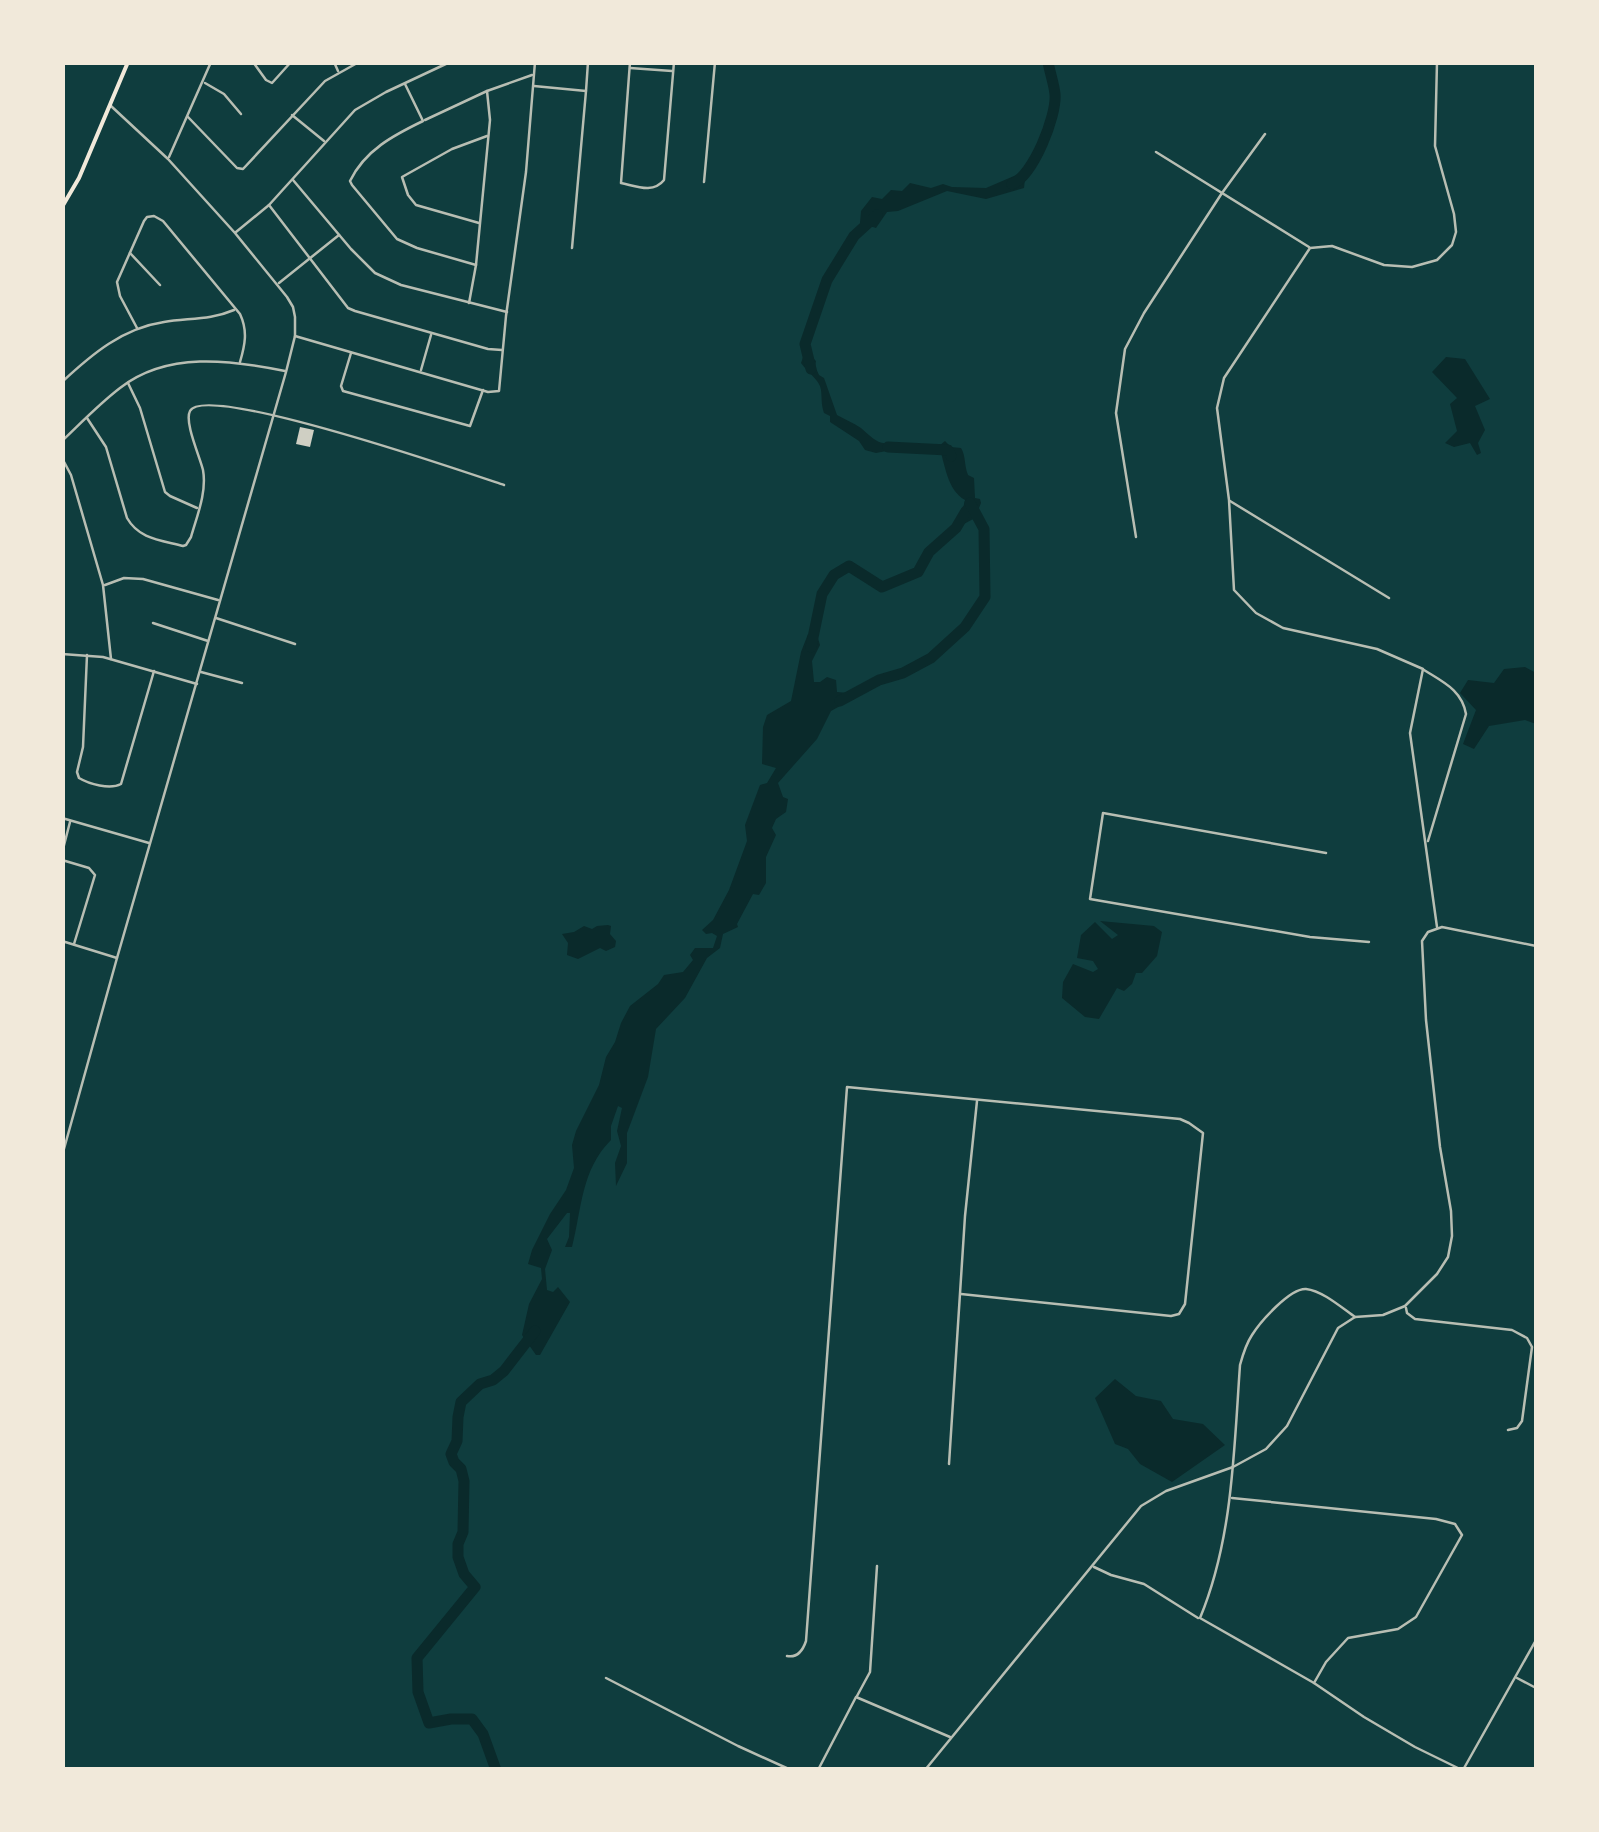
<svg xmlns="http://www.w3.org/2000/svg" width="1599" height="1832" font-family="'Public Sans',sans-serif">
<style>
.water{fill:#0a2a2b}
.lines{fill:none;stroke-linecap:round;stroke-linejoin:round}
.river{stroke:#0a2a2b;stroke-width:11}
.building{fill:#cfcfc3}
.minor{stroke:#b8beb3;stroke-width:2.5}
.primary{stroke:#f1e9da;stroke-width:4}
</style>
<rect width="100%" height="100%" fill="#0f3d3e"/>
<!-- water -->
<g class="water">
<polygon points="1021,173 1025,179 1024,188 986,199 947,191 898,211 887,212 876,228 860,223 861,211 872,197 882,199 891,190 902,191 910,183 931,188 943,184 952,187 986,188"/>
<path d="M804,354L810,355L816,361L815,366L819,375L824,378L837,415C844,419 854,423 861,428C877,442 878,445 899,443L904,449L899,452L897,449L876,453L865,450L859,441L830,422V416L824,413C821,404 822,398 821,390C820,380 807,372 801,363Z"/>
<polygon points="1446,357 1465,359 1490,399 1475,406 1485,430 1478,443 1481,453 1477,455 1470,443 1454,447 1445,443 1457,431 1450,404 1457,398 1432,372"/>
<path d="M945,441L951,447L961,448C966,456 964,465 968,475L974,478L975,498L980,499L981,503L975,518L962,525L957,523L961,516L965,500C947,490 945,464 939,446Z"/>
<path d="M808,634L817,635L820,645L812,661L814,682H820L827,677L836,680L837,692L849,693L851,700L831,711L817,739L778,783L783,797L788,799L786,812L776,819L772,828L776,835L766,857V883L759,895L753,894L737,924L738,927L723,934L720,948L707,958L685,998L656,1029L648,1077L627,1133V1163L616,1186L615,1163L621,1146L617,1131L622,1108L618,1106L611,1126V1140C581,1170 582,1208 572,1247H565L569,1237L570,1213H567L547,1239L552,1250L545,1269L547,1290L553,1292L558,1287L570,1302L540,1355H536L522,1335L529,1304L542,1279L541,1268L528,1264L532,1250L550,1214L566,1190L574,1168L572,1145L576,1131L599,1085L606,1057L615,1042L621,1023L630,1006L658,984L664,975L683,972L693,960L690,955L695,948H713L717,936L712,933L706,934L702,930L713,920L729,890L747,841L745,825L760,785L767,783L776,768L762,764L763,727L767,715L791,701L801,652Z"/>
<polygon points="1525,667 1536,673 1536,724 1525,720 1489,726 1474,749 1463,744 1476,710 1460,693 1468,680 1494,683 1504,669"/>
<polygon points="1100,921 1154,926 1162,932 1157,956 1142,973 1136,973 1132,984 1124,991 1117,988 1099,1019 1085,1017 1062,998 1063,982 1073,964 1093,972 1098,969 1093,961 1077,958 1081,935 1095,922 1112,939 1118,935"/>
<polygon points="608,925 611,926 610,934 616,941 615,947 606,951 600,948 578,959 567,955 568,943 562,934 574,932 584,926 592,929 597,926"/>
<polygon points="1115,1379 1136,1396 1161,1401 1173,1419 1203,1424 1225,1445 1172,1482 1140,1464 1128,1449 1115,1444 1095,1398"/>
</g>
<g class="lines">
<!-- river -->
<g class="river">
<path d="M1012,184C1033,176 1057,116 1055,94C1054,84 1050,73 1048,62"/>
<polyline points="811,369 805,344 827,280 854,236 877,215"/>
<polyline points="888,447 948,450 951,456"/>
<polyline points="811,647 822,594 834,575 849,566 882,587 918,572 929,552 956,528 966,511"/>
<polyline points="840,701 879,680 903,673 931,658 965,627 985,597 984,529 970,503"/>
<polyline points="496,1770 483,1734 472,1719 451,1719 429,1723 418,1692 417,1658 475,1587 464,1574 458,1557 458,1544 463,1532 464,1481 461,1469 454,1462 451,1454 457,1441 458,1417 461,1402 480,1384 493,1380 504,1371 535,1331"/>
</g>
</g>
<!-- building -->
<polygon class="building" points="300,427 314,430 310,447 296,444"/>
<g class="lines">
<!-- minor -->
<g class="minor">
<polyline points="253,62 266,80 272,83 291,62"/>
<polyline points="334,62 338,71"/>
<path d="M630,62L621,183C636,186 653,194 664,180L674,62"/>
<polyline points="1437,62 1435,146 1454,214 1456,232 1452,245 1437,260 1412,267 1384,265 1332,246 1310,248 1224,378 1217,408 1229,500 1234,590 1256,613 1283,628 1377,649 1423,669 1410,733 1437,927"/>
<polyline points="630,68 672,71"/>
<polyline points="205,83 224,94 241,114"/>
<path d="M405,84L423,121C394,135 365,150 350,181L352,185L397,239L417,248L476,265"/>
<polyline points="534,86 586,91 588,62"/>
<polyline points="292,115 324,141"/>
<polyline points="188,117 237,168 243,169 325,81 359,62"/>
<polyline points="425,120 487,91 532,75"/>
<polyline points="1156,152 1309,247"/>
<polyline points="169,157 211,62"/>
<polyline points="293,180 351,249 375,273 401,285 507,312"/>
<polyline points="704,182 715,62"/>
<polyline points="269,205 348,308 355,311 488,349 502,350"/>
<polyline points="479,223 416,205 408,195 402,177 452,149 487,136"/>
<polyline points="236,232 269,205 355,110 386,92 450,62"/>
<polyline points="572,248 586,91"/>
<polyline points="130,253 160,285"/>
<polyline points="279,283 339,235"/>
<polyline points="469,303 476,265 490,120 487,91"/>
<path d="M137,328L120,296L117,282L144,221L147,217L154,216L163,221L240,314C248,331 245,345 240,362"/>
<polyline points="295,336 488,392 499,391 506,316 526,172 535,62"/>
<polyline points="351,353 341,386 343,391 470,426 483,390"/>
<polyline points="421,370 431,335"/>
<path d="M62,382C92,354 123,328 164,322C188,318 211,320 234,310"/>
<polyline points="128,383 140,408 165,492 170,496 197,508"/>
<path d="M87,418L106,447L127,518C139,539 160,540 183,546L186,545L191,537C197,516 207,492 203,470C200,457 184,422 190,411C205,382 468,473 504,485"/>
<path d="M62,441C81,423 99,404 120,388C167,351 231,360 285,371"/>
<polyline points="62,458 71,475 103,585 111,659"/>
<polyline points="1230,501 1389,598"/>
<polyline points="1136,537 1116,413 1125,349 1144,313 1222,193 1265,134"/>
<polyline points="105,585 124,578 143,579 218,600"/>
<polyline points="216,618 295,644"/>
<polyline points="153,623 208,641"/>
<polyline points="62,654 103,657 197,684"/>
<path d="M87,655L83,747L77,772L79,778C89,784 110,790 121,784L154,671"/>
<path d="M1424,670C1443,682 1462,690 1466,714L1428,841"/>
<polyline points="201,672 242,683"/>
<polyline points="62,818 149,843"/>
<polyline points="62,853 70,822"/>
<polyline points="1326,853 1103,813 1090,899 1310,937 1369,942"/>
<polyline points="62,860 89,868 95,875 74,944"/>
<polyline points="62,941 117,958"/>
<polyline points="62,985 62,988"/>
<polyline points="62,1156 117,958 286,372 295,336 295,317 293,307 287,297 235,233 168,159 111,106"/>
<polyline points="1406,1308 1407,1313 1415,1319 1512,1330 1527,1338 1532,1347 1522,1421 1517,1428 1508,1430"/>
<path d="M1355,1317C1342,1308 1323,1291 1306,1289C1290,1288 1260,1322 1252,1335C1246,1344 1243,1354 1240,1365C1234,1449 1233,1539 1200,1618L1314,1683L1364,1717L1415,1747L1462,1770"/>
<polyline points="949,1464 965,1216 977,1101"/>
<polyline points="1232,1498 1436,1519 1455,1524 1462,1535 1416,1617 1398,1629 1348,1638 1326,1662 1314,1683"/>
<polyline points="1094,1567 1111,1575 1144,1584 1198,1618"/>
<path d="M787,1656C797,1658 803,1650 806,1641L847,1087L1180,1119L1189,1123L1203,1133L1185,1304L1179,1314L1171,1316L961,1294"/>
<polyline points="606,1678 738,1746 791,1770"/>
<polyline points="1517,1678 1536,1688"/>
<polyline points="857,1696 870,1672 877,1566"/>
<polyline points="818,1770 856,1697 950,1737"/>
<polyline points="925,1770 1141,1506 1166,1491 1233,1467 1266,1449 1287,1426 1338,1328 1355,1317 1383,1315 1405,1306 1437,1274 1448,1257 1452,1236 1451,1211 1440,1147 1426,1020 1422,941 1428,932 1442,927 1536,946"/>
<polyline points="1463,1770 1536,1640"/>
</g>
<!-- primary -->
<polyline class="primary" points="62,207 79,178 128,62"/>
</g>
<!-- border -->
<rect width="1599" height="1832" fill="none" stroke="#f1e9da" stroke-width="130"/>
</svg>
